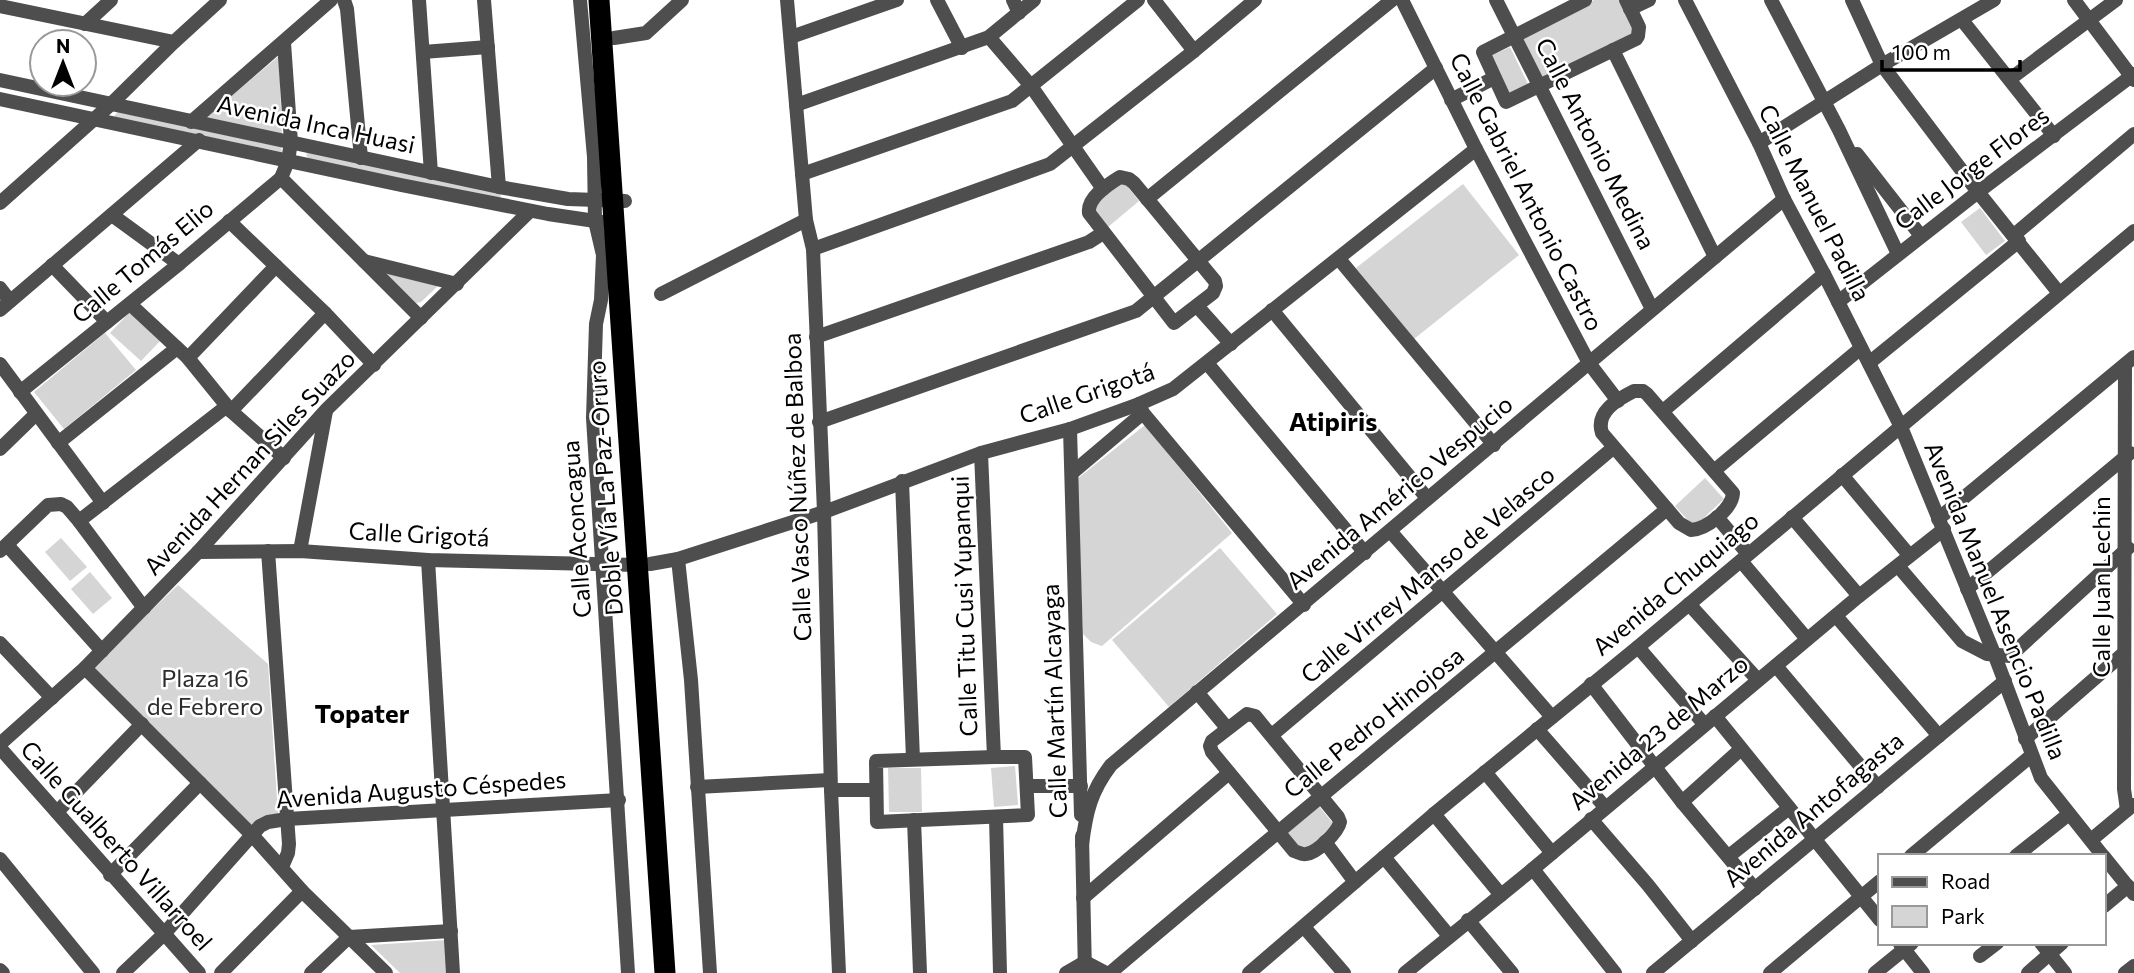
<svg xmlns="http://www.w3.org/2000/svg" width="2134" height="973" font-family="Commissioner,sans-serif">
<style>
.green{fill:#d5d5d5}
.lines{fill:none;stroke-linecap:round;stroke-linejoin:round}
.minor{stroke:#4e4e4e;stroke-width:14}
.highway{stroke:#000;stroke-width:21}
.labels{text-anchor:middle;stroke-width:5;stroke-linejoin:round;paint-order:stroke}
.street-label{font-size:24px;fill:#000;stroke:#fff}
.park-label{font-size:24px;fill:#2c2c2c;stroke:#fff}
.neighbourhood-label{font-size:26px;font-weight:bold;fill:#000;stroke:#fff}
</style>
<rect width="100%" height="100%" fill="#fff"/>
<!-- green -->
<g class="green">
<polygon points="1594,0 1621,0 1636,31 1543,80 1521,37"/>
<polygon points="1510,47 1528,84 1505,95 1486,58"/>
<polygon points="279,56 282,136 204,119"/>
<polygon points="118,112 281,147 282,152 116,118 114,116"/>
<polygon points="311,151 499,192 501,196 498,199 308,159 306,154"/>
<polygon points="1123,181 1139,201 1108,227 1092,207"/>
<polygon points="1463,184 1519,255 1414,339 1356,268"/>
<polygon points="1980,208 2005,241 1986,255 1961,222"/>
<polygon points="384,273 440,284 421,302 416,303"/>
<polygon points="130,312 160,341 141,361 110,333"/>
<polygon points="105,333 136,370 64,429 34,392"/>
<polygon points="1145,425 1232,533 1102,646 1091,642 1083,634 1077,479"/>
<polygon points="1705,478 1724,499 1694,527 1675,506"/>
<polygon points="61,538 87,567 70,581 45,552"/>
<polygon points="1220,548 1277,614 1169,707 1112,640"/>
<polygon points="90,572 112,598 93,614 71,589"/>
<polygon points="178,585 268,664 278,814 252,825 90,668"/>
<polygon points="1015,766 1018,805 994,807 991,768"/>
<polygon points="888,768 921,768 922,812 889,812"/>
<polygon points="1318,805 1335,826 1304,852 1286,831"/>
<polygon points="447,940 449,973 400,973 371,945"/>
</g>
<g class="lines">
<!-- minor -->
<g class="minor">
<polyline points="344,0 347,9 361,158"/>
<polyline points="419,0 431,173"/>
<polyline points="484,0 499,187"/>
<polyline points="580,0 594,157 595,221 603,255 601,300 596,324 593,418 628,973"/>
<polyline points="787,0 806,220 813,249 824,512 831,790 839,973"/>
<polyline points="937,0 962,48"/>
<polyline points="1013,0 1019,13"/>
<polyline points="1154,0 1194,51"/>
<polyline points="1402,0 1476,149 1589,363 1618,401"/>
<polyline points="1496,0 1652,309"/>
<polyline points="1585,0 1483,52 1506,102 1636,39 1638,36 1639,27 1626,0"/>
<polyline points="1685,0 1759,143 1784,199 1824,274 1901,427 1995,656 2041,778 2103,856"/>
<polyline points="1771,0 1839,130 1898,254"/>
<polyline points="1852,0 1882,65 1978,192 2059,293"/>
<polyline points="2074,0 2134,80"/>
<polyline points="0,6 174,42"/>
<polyline points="1630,9 1649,0"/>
<polyline points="1962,20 2054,136"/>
<polyline points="85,24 111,0"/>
<polyline points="791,37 897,0"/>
<polyline points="989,37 1031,86 1103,189"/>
<polyline points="614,38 646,33 682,0"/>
<polyline points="1613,50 1715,257"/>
<polyline points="423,52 488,47"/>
<polyline points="2010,79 2116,0"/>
<polyline points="0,80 499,187 568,199 625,201"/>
<polyline points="0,99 401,185 548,214 602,222"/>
<polyline points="1451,100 1494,78"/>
<polyline points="796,105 989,37 1034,0"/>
<polyline points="191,122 331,0"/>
<polyline points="1759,143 1882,65 1994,0"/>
<polyline points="1857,154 1921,236"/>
<polyline points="802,174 1012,101 1138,0"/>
<path d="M1120,177L1129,179L1134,183L1215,281L1216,286L1213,293L1174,323L1089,213C1087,198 1107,185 1120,177Z"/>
<polyline points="281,178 421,318"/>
<polyline points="1147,199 1392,0"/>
<polyline points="0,203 110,105 174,42 220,0"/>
<polyline points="112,215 179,264"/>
<polyline points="229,221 325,313 374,365"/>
<polyline points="2014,235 2134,134"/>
<polyline points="813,249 1050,164 1194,51 1255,0"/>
<polyline points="1339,259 1494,445"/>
<polyline points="364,261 457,284"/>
<polyline points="52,265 107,322"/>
<polyline points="0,288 10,301"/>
<polyline points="661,294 806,220"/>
<polyline points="1838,302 1978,192 2134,74"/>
<polyline points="130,304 188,358 231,411 284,458"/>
<polyline points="1197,306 1231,344"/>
<polyline points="0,310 199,140"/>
<polyline points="1272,310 1427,498"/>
<polyline points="816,337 1089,242 1103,233"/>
<polyline points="188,358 276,266"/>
<polyline points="1207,363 1365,553"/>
<polyline points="1869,363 2019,241"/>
<polyline points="0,364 103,503"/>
<polyline points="2125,365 2124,789 2127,810"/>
<path d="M1634,391H1643L1647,394L1733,493C1732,509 1707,529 1691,530L1679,523L1602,433C1595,412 1618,399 1634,391Z"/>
<polyline points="20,392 179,264 281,178 288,161 291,142 284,43"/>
<polyline points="1139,404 1143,413 1304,605"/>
<polyline points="231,411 325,313"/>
<polyline points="1663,411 1824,274"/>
<polyline points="819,422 1136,311 1436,68"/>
<polyline points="1070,429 1081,815"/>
<polyline points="58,443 177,348"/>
<polyline points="0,449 36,414"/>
<polyline points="981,453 994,757"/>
<polyline points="1715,470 1861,348"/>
<polyline points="1072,473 1143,413"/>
<polyline points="1842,475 1909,555"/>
<polyline points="902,481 913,759"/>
<polyline points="1717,517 1748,554"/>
<polyline points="1792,517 1859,596"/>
<polyline points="1938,519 2134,357"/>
<polyline points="79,521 227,406"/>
<polyline points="1391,532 1552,717"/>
<polyline points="7,545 102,651"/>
<polyline points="0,551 48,505 61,504 67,507 79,521 144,608"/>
<polyline points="268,551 289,844 288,853 282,867"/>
<polyline points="300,551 326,411"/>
<polyline points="198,552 300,551 428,560 638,565"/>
<polyline points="678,559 691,680 710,973"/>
<polyline points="428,560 453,973"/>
<polyline points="1741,561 1807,639"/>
<polyline points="650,564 678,559 824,512 981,453 1070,429 1139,404 1173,389 1476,149"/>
<polyline points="1898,566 1962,641 1987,654 2010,656 2128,548"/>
<polyline points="1967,589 2130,453"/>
<polyline points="1689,604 1758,680"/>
<polyline points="1836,616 1939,736"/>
<polyline points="0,643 52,698"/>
<polyline points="1638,647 1704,724"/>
<polyline points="1776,666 1878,787"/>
<polyline points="85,668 253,836 302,891 386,973"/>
<polyline points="1591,684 1682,802 1755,889"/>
<polyline points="1197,692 1227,728"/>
<path d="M1247,714L1255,716L1338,817L1340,822C1338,832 1317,853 1306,854C1301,855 1298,852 1294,851L1212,752L1210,746L1212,741Z"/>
<polyline points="1715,716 1880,920"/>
<polyline points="1537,729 1605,807"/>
<polyline points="1272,735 1613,448"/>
<polyline points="2025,739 2124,653"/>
<polyline points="0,744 85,668 198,552 327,409 530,211"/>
<polyline points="0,748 199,973"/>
<polygon points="994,757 1025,757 1028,815 877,822 876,761"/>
<polyline points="1485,772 1552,853"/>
<polyline points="1028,786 1081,786"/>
<polyline points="697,787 830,780"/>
<polyline points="831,790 876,790"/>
<polyline points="1682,802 1741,749"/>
<polyline points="57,812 142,724"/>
<polyline points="1434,814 1501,895"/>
<polyline points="996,817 1000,973"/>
<polyline points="1591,819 1648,885 1692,941"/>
<polyline points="914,820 920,973"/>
<polyline points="1082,836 1085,973"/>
<polyline points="2091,840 2133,805"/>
<polyline points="1325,842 1355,882"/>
<path d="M1082,845C1086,812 1091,791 1111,765C1336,577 1560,388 1784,199"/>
<polyline points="1729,856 1789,808"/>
<polyline points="1911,856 2031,756"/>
<polyline points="2016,856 2069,814"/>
<polyline points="1384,857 1449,936"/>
<polyline points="2104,857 2134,894"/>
<polyline points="0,859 93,973"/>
<polyline points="1533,869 1615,973"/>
<polyline points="110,875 200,783"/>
<polyline points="1083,898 1229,773"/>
<polyline points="2104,906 2128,886"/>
<polyline points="1468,920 1512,973"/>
<polyline points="1304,927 1344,973"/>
<polyline points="2041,943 2065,973"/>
<polyline points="1900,944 1923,973"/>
<polyline points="1980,956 1997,943"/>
<polyline points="0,970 3,973"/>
<polyline points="123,973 163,935 260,826 268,822 287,819 619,800"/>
<polyline points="221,973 302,891"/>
<polyline points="311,973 349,937 451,931"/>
<polyline points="1066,973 1085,962 1106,973"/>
<path d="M1110,973C1294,817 1482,664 1667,509"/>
<polyline points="1249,973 1434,814 1638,647 2134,231"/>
<polyline points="1405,973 1533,869 1859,596 1944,529"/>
<polyline points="1653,973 2005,681"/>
<polyline points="1770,973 1880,881"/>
<polyline points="1875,973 1912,943"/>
<polyline points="2028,973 2062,943"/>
<polyline points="2125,973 2134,966"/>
</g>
<!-- highway -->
<polyline class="highway" points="599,0 665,973"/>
</g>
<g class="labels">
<!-- street labels -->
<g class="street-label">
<text transform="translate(316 125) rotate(12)" y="8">Avenida Inca Huasi</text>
<text transform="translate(1595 144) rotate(63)" y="8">Calle Antonio Medina</text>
<text transform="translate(1972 169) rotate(-37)" y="8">Calle Jorge Flores</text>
<text transform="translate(1526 192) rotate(63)" y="8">Calle Gabriel Antonio Castro</text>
<text transform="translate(1814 203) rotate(63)" y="8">Calle Manuel Padilla</text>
<text transform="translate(143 262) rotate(-40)" y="8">Calle Tomás Elio</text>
<text transform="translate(1087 394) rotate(-19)" y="8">Calle Grigotá</text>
<text transform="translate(250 463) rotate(-47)" y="8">Avenida Hernan Siles Suazo</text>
<text transform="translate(798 487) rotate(-92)" y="8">Calle Vasco Núñez de Balboa</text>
<text transform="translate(606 488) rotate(-94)" y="8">Doble Vía La Paz-Oruro</text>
<text transform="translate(1400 493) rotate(-40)" y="8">Avenida Américo Vespucio</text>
<text transform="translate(577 529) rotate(-94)" y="8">Calle Aconcagua</text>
<text transform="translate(419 535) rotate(3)" y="8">Calle Grigotá</text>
<text transform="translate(1428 575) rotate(-40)" y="8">Calle Virrey Manso de Velasco</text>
<text transform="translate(1676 584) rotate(-40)" y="8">Avenida Chuquiago</text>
<text transform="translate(2102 587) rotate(-90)" y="8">Calle Juan Lechin</text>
<text transform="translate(1995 601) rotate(68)" y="8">Avenida Manuel Asencio Padilla</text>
<text transform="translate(965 606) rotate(-92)" y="8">Calle Titu Cusi Yupanqui</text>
<text transform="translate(1055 701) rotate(-92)" y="8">Calle Martín Alcayaga</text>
<text transform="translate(1374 723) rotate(-39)" y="8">Calle Pedro Hinojosa</text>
<text transform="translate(1659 733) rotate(-40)" y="8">Avenida 23 de Marzo</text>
<text transform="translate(421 790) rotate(-4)" y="8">Avenida Augusto Céspedes</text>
<text transform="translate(1814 810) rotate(-40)" y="8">Avenida Antofagasta</text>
<text transform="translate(116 846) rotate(48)" y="8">Calle Gualberto Villarroel</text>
</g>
<!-- park labels -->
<g class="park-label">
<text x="205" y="687">Plaza 16<tspan x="205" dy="28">de Febrero</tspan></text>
</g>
<!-- neighbourhood labels -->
<g class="neighbourhood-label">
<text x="1333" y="431">Atipiris</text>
<text x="362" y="723">Topater</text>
</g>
</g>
<!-- legend -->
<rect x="1878" y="854" width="228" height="91" fill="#ffffff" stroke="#999999" stroke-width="2"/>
<rect x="1892" y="877" width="35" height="10" fill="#4e4e4e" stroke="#999999" stroke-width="2"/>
<text x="1941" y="889" font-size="21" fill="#000000">Road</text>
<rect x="1892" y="906" width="35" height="21" fill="#d5d5d5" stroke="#999999" stroke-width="2"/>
<text x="1941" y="924" font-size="21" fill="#000000">Park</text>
<!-- north arrow -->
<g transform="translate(63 63)"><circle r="33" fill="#ffffff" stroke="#999999" stroke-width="2"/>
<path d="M0-5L12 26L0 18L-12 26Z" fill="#000000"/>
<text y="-10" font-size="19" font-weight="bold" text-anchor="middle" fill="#000000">N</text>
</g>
<!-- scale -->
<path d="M1882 60v10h138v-10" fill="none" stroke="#000000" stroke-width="3.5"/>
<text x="1892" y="60" font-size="21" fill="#000000" stroke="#ffffff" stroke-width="5" paint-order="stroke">100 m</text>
</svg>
